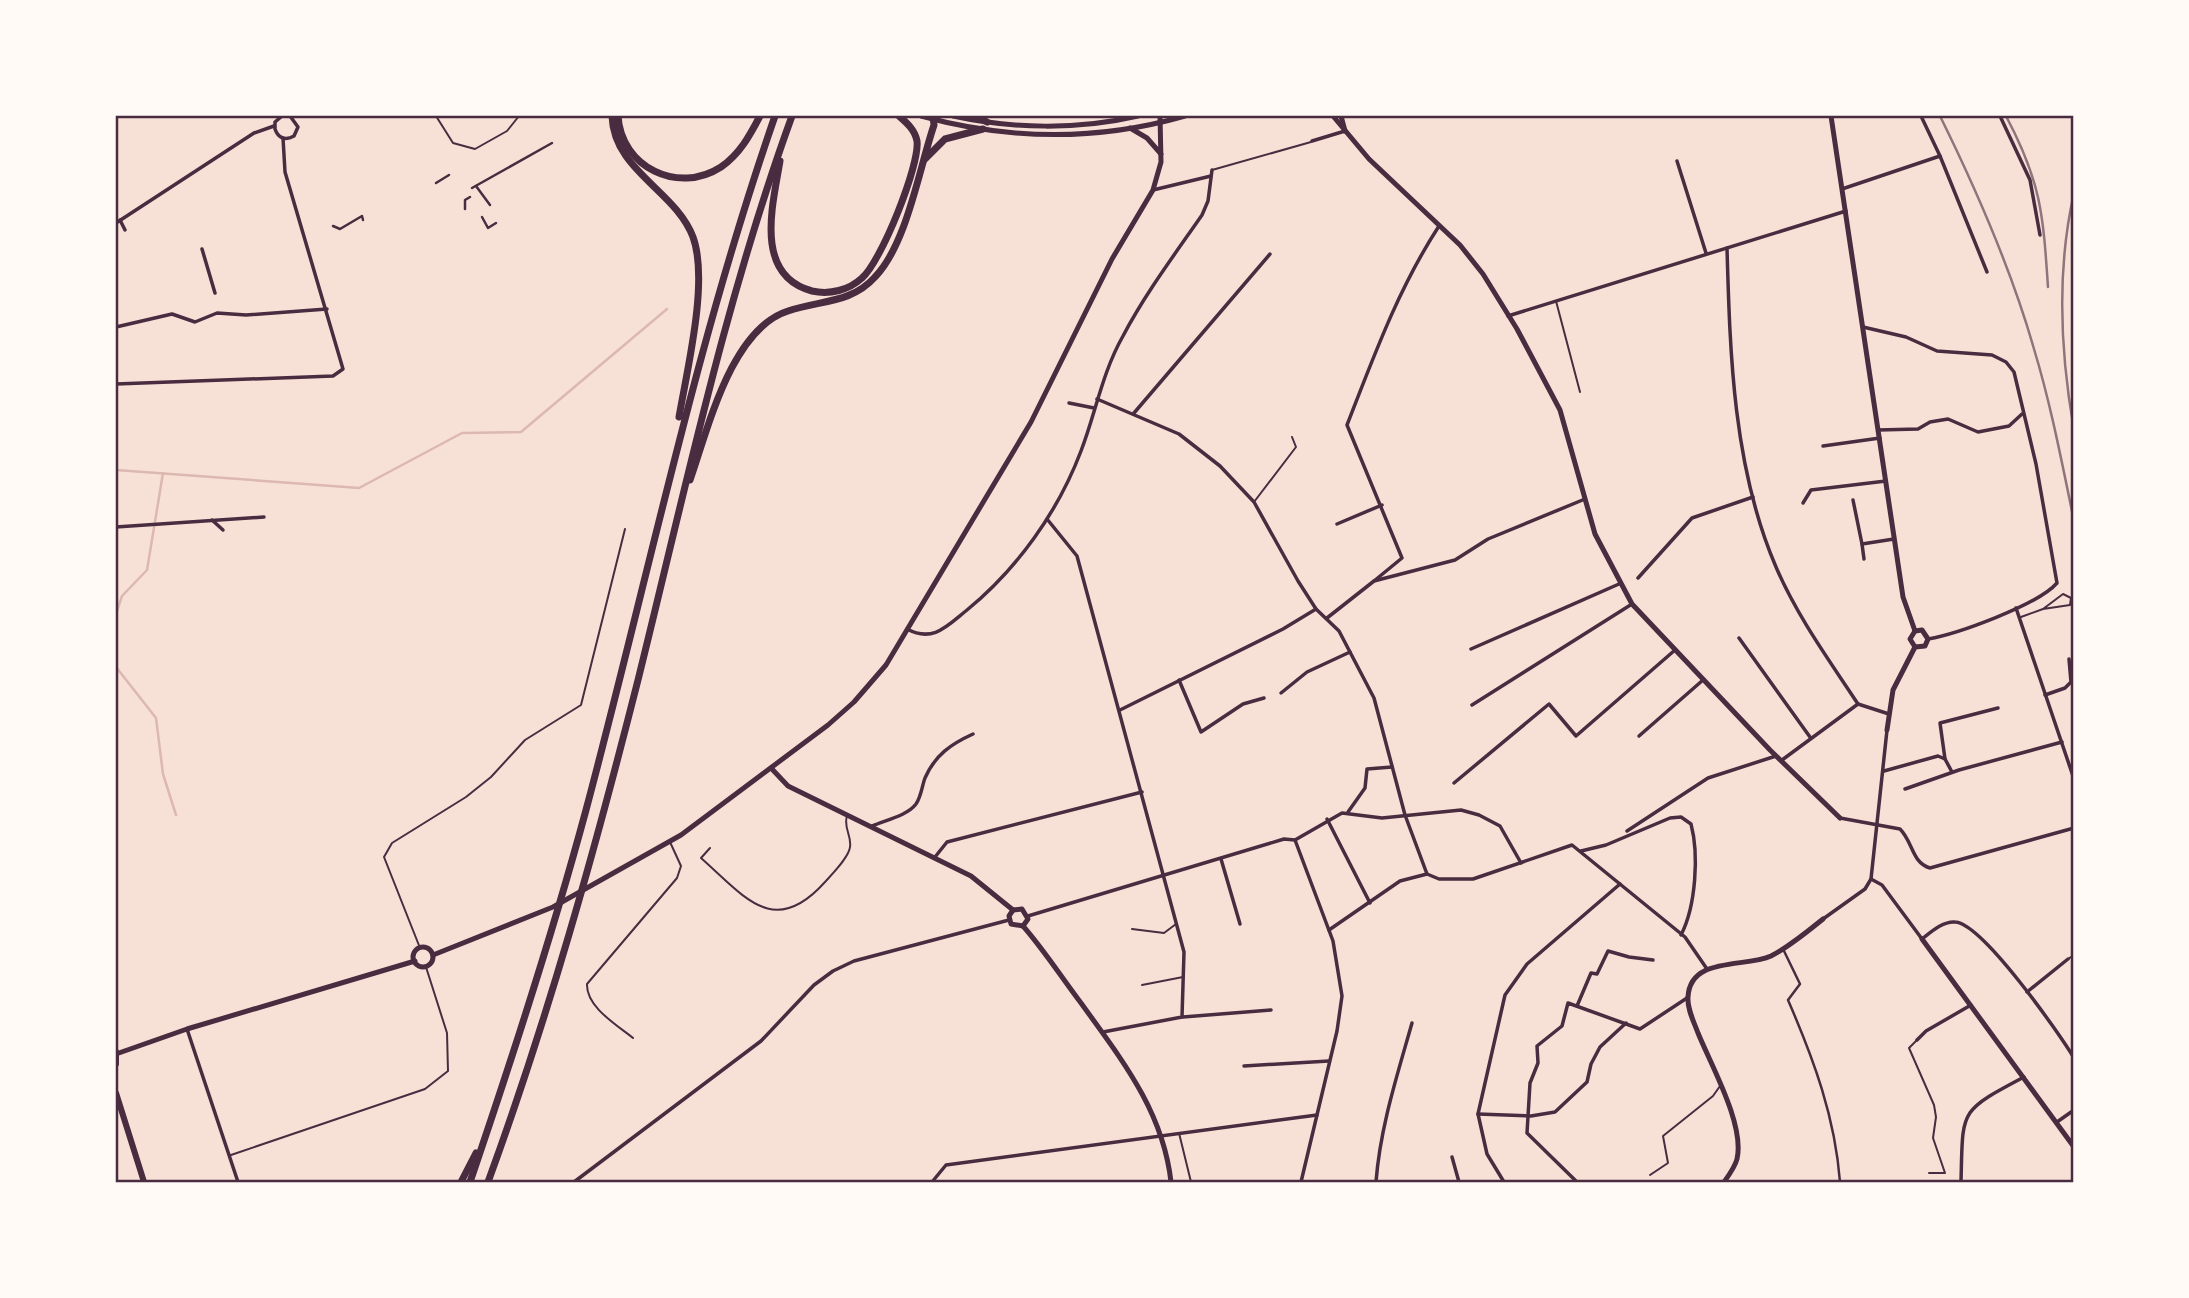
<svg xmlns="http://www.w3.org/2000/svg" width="2189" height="1298" font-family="Manrope,sans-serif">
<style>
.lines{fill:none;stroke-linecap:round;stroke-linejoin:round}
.stream{stroke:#dcb8b0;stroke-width:2.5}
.service{stroke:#4a2c40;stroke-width:2}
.pedestrian{stroke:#4a2c40;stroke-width:2.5}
.minor{stroke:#4a2c40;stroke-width:3.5}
.tertiary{stroke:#4a2c40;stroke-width:5}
.secondary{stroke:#4a2c40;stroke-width:5}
.primary{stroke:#4a2c40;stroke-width:6}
.motorway{stroke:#4a2c40;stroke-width:7}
.rail{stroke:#8f747c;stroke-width:2.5}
.neatline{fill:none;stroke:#4a2c40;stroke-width:2.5}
</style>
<rect width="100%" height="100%" fill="#f7e1d7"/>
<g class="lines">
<!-- stream -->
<g class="stream">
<polyline points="116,470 359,488 462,433 521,432 667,309"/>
<polyline points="116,614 122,596 147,570 163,473"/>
<polyline points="116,667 156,718 163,774 176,815"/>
</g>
<!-- service -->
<g class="service">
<polyline points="436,116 453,143 475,149 507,131 519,116"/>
<polyline points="1212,170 1311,142"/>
<polyline points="1556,301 1580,392"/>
<polyline points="1254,502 1296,447 1292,437"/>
<polyline points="2021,617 2043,609 2063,594 2071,598 2070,605 2043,609"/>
<path d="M710,848L701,858C745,897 774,939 825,882C833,873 849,857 850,847C852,836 843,827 847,816"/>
<polyline points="1132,929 1164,933 1176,924"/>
<polyline points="420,948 384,857 392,843 466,797 491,777 525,740 581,705 625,529"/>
<polyline points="2068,959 2074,955"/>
<polyline points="1142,985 1183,977"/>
<path d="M633,1038C617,1025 586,1007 587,984L677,878L681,866L670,842"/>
<polyline points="1917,1040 1909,1048 1934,1105 1936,1117 1933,1138 1945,1173 1929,1173"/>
<polyline points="1179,1133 1191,1182"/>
<polyline points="231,1155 425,1089 448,1071 447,1033 426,967"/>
<polyline points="1650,1175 1668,1163 1663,1136 1713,1096 1720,1086"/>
</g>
<!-- pedestrian -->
<g class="pedestrian">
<polyline points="436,183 449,175"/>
<polyline points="476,186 490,205"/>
<polyline points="472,188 552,143"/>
<polyline points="465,209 465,200 470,197"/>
<polyline points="482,217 488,228 496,223"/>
<polyline points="333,226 340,229 362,216 363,220"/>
<path d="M1784,951L1800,984L1788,1000C1814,1060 1835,1117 1840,1182"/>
</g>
<!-- minor -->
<g class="minor">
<path d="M282,116L275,122V129C278,138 285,141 294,136L298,127L290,116"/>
<polyline points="1921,116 1940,156"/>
<polyline points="2000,116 2030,180 2040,235"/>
<polyline points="1312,141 1345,131"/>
<polyline points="1677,161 1706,253"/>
<polyline points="1842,189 1940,156 1987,272"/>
<polyline points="1153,190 1211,176"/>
<polyline points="120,220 125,230"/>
<polyline points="116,223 254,133 274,126"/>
<path d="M1727,248C1730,354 1733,467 1776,567C1797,616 1829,660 1858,704"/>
<polyline points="202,249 215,293"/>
<polyline points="1508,316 1846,211"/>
<polyline points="116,327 172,314 195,322 217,313 246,315 327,309"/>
<path d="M1863,327L1906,337L1937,351L1992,355L2006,362L2014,372L2036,464L2057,583C2038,605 1957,634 1928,639"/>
<polyline points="116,384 333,376 343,369 285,172 283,138"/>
<polyline points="1097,399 1179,434 1220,466 1254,502 1298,581 1316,609 1339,631 1374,698 1405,815 1427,874"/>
<polyline points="1069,403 1094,408"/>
<polyline points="1134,413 1270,254"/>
<polyline points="1878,430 1918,429 1930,422 1948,419 1978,432 2009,426 2022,414"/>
<polyline points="1823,446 1880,438"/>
<polyline points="1853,500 1862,544"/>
<polyline points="1803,503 1811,490 1886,481"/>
<polyline points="1047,519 1077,556 1184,952 1182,1017 1103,1032"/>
<polyline points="212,520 223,530"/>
<polyline points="1337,524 1382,505"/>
<polyline points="116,527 264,517"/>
<polyline points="1864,559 1862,544 1894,539"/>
<polyline points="1638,578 1692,518 1753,497"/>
<path d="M1374,581L1402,558L1347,425C1374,356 1398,289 1439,226"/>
<polyline points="2016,608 2074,779"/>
<polyline points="1327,618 1374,581 1455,560 1488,539 1585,499"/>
<path d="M907,629C933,643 947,626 967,610C1017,569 1058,512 1081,451C1096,412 1102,373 1123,336C1145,294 1175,254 1202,215L1208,201L1212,170"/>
<polyline points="1739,638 1810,737"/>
<polyline points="1471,649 1619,584"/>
<polyline points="1179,680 1201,732 1243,704 1264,698"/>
<polyline points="1281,693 1307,672 1350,652"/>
<polyline points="2045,695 2065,688 2071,682 2069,659"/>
<polyline points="1858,704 1889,714"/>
<polyline points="1472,705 1632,604"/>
<polyline points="1120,710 1283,629 1316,609"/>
<polyline points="1639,736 1703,680"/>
<polyline points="1945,759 1940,723 1998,708"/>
<polyline points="1782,760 1858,704"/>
<polyline points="1884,771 1938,756 1945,759 1952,772"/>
<polyline points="1454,783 1549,704 1576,736 1675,650"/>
<polyline points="1905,789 1959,770 2062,742"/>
<polyline points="1348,812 1365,788 1367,769 1392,767"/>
<path d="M1840,818L1900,829C1913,842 1912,863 1930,868L2074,828"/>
<polyline points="1327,819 1370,903"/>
<path d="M872,826C885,820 907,816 916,804C921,797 922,786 925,778C935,755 951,744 973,734"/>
<polyline points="1627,831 1708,778 1776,756"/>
<polyline points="1295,840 1333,941 1342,996 1337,1031 1301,1182"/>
<path d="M1581,851L1606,845L1670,818L1681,817L1691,824C1699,854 1696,906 1681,935"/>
<polyline points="935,857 947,842 1142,792"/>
<polyline points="1221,859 1240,924"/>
<path d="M1871,879L1882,885L1922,939C1931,932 1943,921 1955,922C1982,923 2059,1033 2074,1058"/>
<polyline points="1028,916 1284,839 1295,840 1342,813 1382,818 1461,810 1479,815 1500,826 1521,863"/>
<polyline points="1823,919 1865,889 1871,879 1887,730"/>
<polyline points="1329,930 1400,881 1427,874 1439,879 1473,879 1572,845 1685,937 1707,969"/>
<polyline points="2027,992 2068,959"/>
<polyline points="1577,1006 1591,973 1597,974 1608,951 1629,957 1653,960"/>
<polyline points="1183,1017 1271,1010"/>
<polyline points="187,1029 238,1182"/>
<polyline points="1917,1040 1926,1031 1971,1005"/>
<polyline points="1244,1066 1329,1061"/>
<polyline points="1478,1114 1531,1116 1555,1112 1587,1082 1591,1064 1600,1047 1626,1023"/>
<polyline points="2057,1122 2074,1110"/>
<polyline points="1452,1157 1459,1182"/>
<polyline points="574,1182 761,1041 814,985 833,971 854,961 1009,920"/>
<polyline points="932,1182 946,1165 1317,1115"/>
<path d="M1376,1182C1380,1128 1397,1076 1412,1023"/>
<polyline points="1504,1182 1487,1154 1478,1114 1505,995 1527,964 1620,884"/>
<polyline points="1577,1182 1527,1133 1530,1083 1538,1063 1537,1046 1562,1026 1568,1003 1640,1029 1687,998"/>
<path d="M1961,1182C1963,1109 1958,1112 2024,1077"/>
</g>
<!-- tertiary -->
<g class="tertiary">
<polyline points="1333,116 1369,159 1460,245 1483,274 1517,329 1560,410 1595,534 1632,604 1770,750 1840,818"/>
<polyline points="1341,116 1345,131"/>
<polyline points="1831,116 1903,597 1915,631"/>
<polyline points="1915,631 1922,630 1928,639 1925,646 1915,647"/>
<polyline points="1915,631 1910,639 1915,647"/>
<polyline points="1887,730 1893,690 1915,647"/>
<polyline points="771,768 788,786 971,876 1013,910"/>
<polyline points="1013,910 1022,909 1028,919 1023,926"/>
<polyline points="1013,910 1009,916 1011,924 1023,926"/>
<path d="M1023,926C1044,950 1062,978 1081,1003C1122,1060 1163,1111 1171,1182"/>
<polyline points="1922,939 2074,1147"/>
<path d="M1724,1182C1729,1175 1735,1167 1737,1159C1745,1125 1711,1065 1698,1033C1694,1022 1687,1009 1688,997C1690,956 1745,968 1771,956C1789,947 1807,932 1823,919"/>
</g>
<!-- secondary -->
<g class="secondary">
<path d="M921,116C1008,140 1098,141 1185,116"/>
<path d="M953,116C1013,129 1078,130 1138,116"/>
<polyline points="1130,128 1147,138 1161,154"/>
<circle cx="423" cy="957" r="10"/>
<polyline points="433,955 553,907 681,835 828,725 854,702 886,665 1031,422 1112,259 1153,190 1161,162 1160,116"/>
<polyline points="116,1054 187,1029 415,961"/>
</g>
<!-- primary -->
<g class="primary">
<polyline points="116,1052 116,1064"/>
<polyline points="116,1093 144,1182"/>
</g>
<!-- motorway -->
<g class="motorway">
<path d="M612,116C614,171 675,190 693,237C709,281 687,370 679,417"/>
<path d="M618,116C621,167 678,195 721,167C740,154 750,135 760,116"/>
<polyline points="976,116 987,122"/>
<polyline points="925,159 945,139 983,129"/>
<path d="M780,161C773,204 753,275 812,291C830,295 849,290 862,278C881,262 920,165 917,141C915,130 907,123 899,116"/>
<path d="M690,480C708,429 731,329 788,311C819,300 851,304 875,277C907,244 919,169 934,125L933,116"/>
<polyline points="461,1182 476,1153"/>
<path d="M470,1182C512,1059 552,936 586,810C648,578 696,343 775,116"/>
<path d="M488,1182C548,1018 595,850 638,680C685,491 725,300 792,116"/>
</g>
<!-- rail -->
<g class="rail">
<path d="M1940,116C1977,191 2011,268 2034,349C2051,405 2062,463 2074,521"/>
<path d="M2006,116C2041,182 2043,213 2048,287"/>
<path d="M2074,193C2056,272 2060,351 2074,430"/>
<polyline points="2074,327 2074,360"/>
</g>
</g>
<!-- border -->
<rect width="2189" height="1298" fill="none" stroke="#fffaf5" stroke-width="234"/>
<rect x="117" y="117" width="1955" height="1064" class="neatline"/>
</svg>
